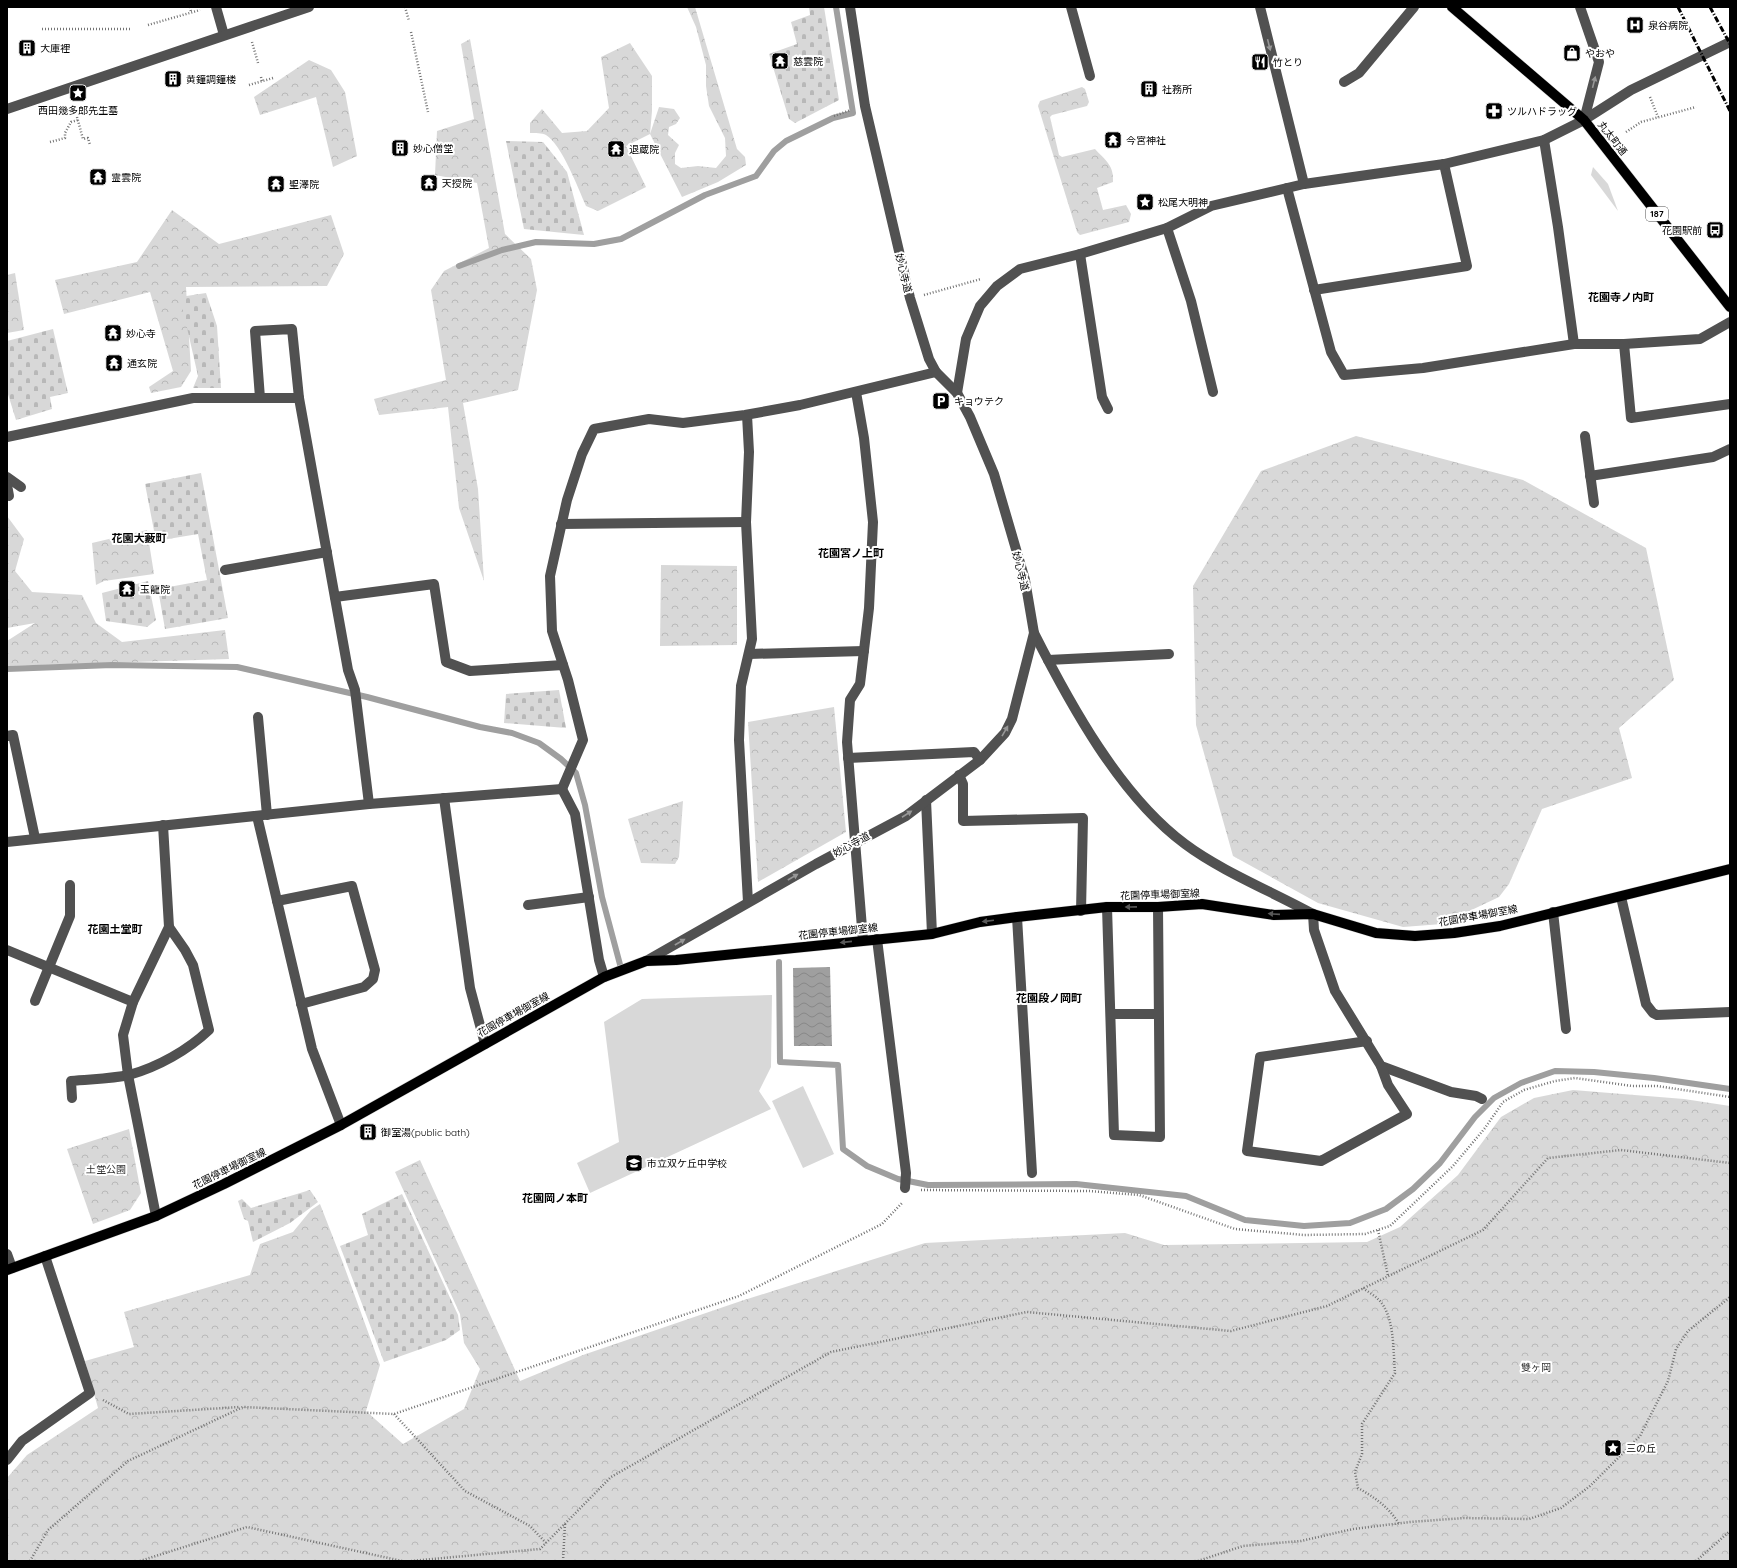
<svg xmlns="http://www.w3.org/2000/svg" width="1737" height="1568" font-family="Quicksand,'Noto Sans JP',sans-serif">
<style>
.green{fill:#d8d8d8}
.forest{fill:url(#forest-crowns)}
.cemetery{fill:url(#cemetery-stones)}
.water{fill:url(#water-waves)}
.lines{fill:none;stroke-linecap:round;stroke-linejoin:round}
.stream{stroke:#9f9f9f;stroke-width:6}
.major-casing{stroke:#dbdbdb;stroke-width:11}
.path{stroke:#737373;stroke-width:2.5;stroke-dasharray:1 2;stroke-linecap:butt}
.minor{stroke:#515151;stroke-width:10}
.major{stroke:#000;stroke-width:10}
.rail{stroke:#000;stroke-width:3;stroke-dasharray:6 2 1 2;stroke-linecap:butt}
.oneway{fill:#979797}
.oneway2{fill:#595959}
.labels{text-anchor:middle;stroke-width:4;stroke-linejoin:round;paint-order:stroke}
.shield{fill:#fff;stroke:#4c4c4c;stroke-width:1}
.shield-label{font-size:9px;font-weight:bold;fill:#000}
.poi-label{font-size:10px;fill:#000;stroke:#fff;text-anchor:start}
.street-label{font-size:10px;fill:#000;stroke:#fff}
.park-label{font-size:10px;fill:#2f2f2f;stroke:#fff}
.neighbourhood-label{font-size:11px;font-weight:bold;fill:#000;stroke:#fff}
</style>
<defs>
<pattern id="forest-crowns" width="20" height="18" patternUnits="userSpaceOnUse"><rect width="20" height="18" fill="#d8d8d8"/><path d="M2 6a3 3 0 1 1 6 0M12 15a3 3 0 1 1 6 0" fill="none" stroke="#b8b8b8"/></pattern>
<pattern id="cemetery-stones" width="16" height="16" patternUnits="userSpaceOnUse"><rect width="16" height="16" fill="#d8d8d8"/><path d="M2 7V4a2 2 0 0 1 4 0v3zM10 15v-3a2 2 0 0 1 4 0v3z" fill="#b8b8b8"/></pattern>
<pattern id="water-waves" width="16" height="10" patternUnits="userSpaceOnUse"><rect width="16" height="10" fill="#9f9f9f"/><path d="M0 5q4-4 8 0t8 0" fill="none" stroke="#878787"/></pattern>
</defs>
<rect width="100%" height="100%" fill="#fff"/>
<!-- green -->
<g class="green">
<polygon points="1593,167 1608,184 1618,211 1591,175"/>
<polygon points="772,995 771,1067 759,1091 771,1109 590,1193 577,1163 619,1142 604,1022 642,999"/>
<polygon points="803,1086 834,1154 803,1168 772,1101"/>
</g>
<!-- forest -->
<g class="forest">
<path d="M687,7H695L737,149L745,157L746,165L718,182L682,197L650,134L626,146L646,187L598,211L586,206C578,188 562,145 546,135C542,133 535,133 530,133V123L542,109L562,133L587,131L609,108L601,57L630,43L652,76V111L650,134L659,107L674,109L680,118L676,124L669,127L668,135L679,145L675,153V164L681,168L698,166L716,168L726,156L725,138L709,106L706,86V65L696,27Z"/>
<polygon points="470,39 505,234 531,259 537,290 518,390 463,403 478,489 484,581 459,508 448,407 379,415 374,399 446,380 431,290 444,271 489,248 477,183 435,175 437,131 474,119 461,44"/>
<polygon points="309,60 331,70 345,92 357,156 333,167 316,97 260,115 254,97"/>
<path d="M1082,87L1085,89L1089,102L1087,106L1052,115L1050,117L1059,155L1062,157L1095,149C1106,161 1114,165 1113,182L1097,188L1103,210L1126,205L1131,214L1129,222L1080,235L1077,232L1038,106L1040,101Z"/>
<polygon points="172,210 219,244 331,215 344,254 327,286 186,287 191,371 181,387 151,393 149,387 173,371 150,292 64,314 55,280 137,262"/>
<polygon points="15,273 24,330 7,333 7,275"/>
<polygon points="1356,436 1523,480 1646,548 1674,680 1619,728 1632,778 1542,809 1509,884 1499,897 1442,924 1403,927 1318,903 1233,856 1196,725 1193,586 1261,471"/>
<polygon points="7,516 24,539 15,571 32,592 82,595 96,623 122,642 225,630 229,659 7,666 7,641 35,623 7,628"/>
<polygon points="147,530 154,574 104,581 96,585 92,543"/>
<polygon points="661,565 737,566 737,645 660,646"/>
<polygon points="834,707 846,832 758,882 748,722"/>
<polygon points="683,801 679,857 675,864 641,863 628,819"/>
<polygon points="1573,1090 1684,1099 1730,1106 1730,1561 7,1561 7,1478 27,1455 98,1408 85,1361 134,1347 124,1312 250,1275 260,1244 293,1232 311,1210 320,1204 343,1263 380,1365 366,1411 403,1444 464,1409 480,1369 464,1343 460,1314 395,1172 420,1160 520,1381 583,1355 741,1301 925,1243 1125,1233 1164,1245 1367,1242 1400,1227 1458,1175 1501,1117 1534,1098"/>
<polygon points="129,1129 141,1193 130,1210 93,1224 67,1149"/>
</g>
<!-- cemetery -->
<g class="cemetery">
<polygon points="809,7 824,7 839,100 795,123 789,119 769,54 797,44 791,22 810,15"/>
<polygon points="506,141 543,142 567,172 584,235 524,229"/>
<polygon points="206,293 217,326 221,388 193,388 198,376 180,297"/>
<polygon points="53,329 68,393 50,397 52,409 16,420 7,391 7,341"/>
<polygon points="201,473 228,618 165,629 158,589 207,580 198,534 156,541 145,484"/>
<polygon points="148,581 156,620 147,627 106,621 102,593"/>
<polygon points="559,690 566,728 504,723 506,694"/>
<polygon points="310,1190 318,1202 290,1223 253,1242 248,1221 244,1219 238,1201 242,1199 251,1208"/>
<polygon points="402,1194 458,1315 460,1330 446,1340 384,1362 340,1246 368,1235 362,1214"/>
</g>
<!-- water -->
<polygon class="water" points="830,967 832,1046 794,1046 793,968"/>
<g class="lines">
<!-- stream -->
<g class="stream">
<polyline points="459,266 502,250 536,242 594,244 621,239 705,195 756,176 774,151 786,141 833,118 853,113 836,7"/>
<polyline points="7,669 112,665 237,667 367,697 480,727 512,733 539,743 561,759 576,773 585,805 602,897 622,972"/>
<polyline points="779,962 780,1062 838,1065 843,1149 867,1166 898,1179 928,1185 1076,1184 1186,1196 1245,1220 1304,1226 1350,1223 1386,1209 1413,1189 1440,1163 1475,1117 1494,1098 1521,1083 1555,1071 1594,1072 1654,1078 1730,1089"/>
</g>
<defs>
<g id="major">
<polyline points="1452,7 1584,120 1730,307"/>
<polyline points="7,1270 156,1216 224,1184 341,1125 604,977 646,961 676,960 932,934 980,922 1017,917 1107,907 1158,907 1202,904 1274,915 1313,914 1376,933 1415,936 1454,933 1500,926 1730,869"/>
</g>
</defs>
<!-- major casing -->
<use href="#major" class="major-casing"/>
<!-- path -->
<g class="path">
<polyline points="190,7 191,12"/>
<polyline points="405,7 409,21"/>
<polyline points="148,25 200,10"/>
<polyline points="42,29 132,29"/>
<polyline points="411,32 428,112"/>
<polyline points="252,42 258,63"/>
<polyline points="261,77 262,81"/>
<polyline points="249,85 273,78"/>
<polyline points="1650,97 1658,117"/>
<polyline points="834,116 851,110"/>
<polyline points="77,117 83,139 88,138 90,145"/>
<polyline points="1626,132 1641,122 1696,107"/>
<polyline points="50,142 65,138 65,133 71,122 78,120"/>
<polyline points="1142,206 1149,204"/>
<polyline points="924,295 981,279"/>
<polyline points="921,1190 1089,1191 1139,1195 1235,1229 1304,1235 1365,1234 1390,1226 1453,1166 1485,1128 1503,1102 1524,1090 1555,1081 1575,1078 1632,1086 1657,1086 1730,1097"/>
<polyline points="1378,1230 1388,1276"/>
<path d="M1363,1288C1368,1292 1374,1295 1378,1299C1395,1315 1393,1351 1395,1373L1362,1424V1454L1355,1472L1358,1488C1374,1497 1389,1507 1399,1524"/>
<polyline points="103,1400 129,1414 240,1407"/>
<polyline points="394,1414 465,1491 530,1526 546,1543"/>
<polyline points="30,1561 48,1530 128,1461 243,1407 394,1414 739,1296 882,1224 902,1203"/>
<polyline points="140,1561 247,1527 402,1561"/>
<polyline points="411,1561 540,1549 611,1477 831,1352 1027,1312 1231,1331 1327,1306 1483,1230 1548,1158 1621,1150 1730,1163"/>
<polyline points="563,1561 565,1524"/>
<polyline points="1198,1561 1243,1546 1301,1541 1353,1529 1410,1522 1464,1518 1529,1519 1561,1508 1590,1486 1640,1436 1668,1381 1676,1349 1688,1331 1730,1297"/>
<polyline points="1696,1561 1730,1531"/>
</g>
<!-- minor -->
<g class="minor">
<polyline points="216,7 224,35"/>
<polyline points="1071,7 1090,76"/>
<polyline points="1260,7 1304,184"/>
<polyline points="1580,7 1599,62 1584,120"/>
<polyline points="1344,82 1359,73 1414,7"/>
<polyline points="7,109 309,7"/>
<polyline points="1544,140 1558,227 1574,344"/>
<polyline points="1287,188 1331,352 1344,375 1423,368 1574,344 1624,344 1700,339 1730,322"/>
<polyline points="1167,228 1191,301 1213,392"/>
<polyline points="1080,254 1102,397 1108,409"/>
<polyline points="1314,290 1467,266 1444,164"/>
<polyline points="1624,344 1631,418 1730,404"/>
<polyline points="856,392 864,438 873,522 869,608 860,684 850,700 847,742 863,940"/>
<polyline points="957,393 966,339 980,306 997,286 1020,269 1080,254 1167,228 1211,206 1304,184 1444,164 1544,140 1584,120 1631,90 1730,42"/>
<polyline points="260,398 255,331 292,329 299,398 348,670 355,690 369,804"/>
<polyline points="747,415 749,452 746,522 752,639 741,686 739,740 748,902"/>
<polyline points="1585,436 1594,503"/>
<polyline points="7,437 193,398 299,398"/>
<polyline points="1590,476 1713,457 1730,449"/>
<polyline points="7,477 21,487"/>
<polyline points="7,485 9,496"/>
<polyline points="561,524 746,522"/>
<polyline points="225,570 327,552"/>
<polyline points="335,597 434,584 446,662 470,671 563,665"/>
<path d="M1034,633C1070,704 1120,796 1185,844C1221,871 1273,892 1313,914L1314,930L1335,991L1381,1066L1451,1092L1476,1096L1482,1099"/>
<polyline points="749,654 864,651"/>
<polyline points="1048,660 1169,654"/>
<polyline points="258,717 267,815"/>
<polyline points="7,736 13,735 35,838"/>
<polyline points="848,758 974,752 980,760"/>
<polyline points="959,775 963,784 963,821 1083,818 1081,911"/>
<polyline points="562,789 583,740 568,680 552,631 550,576 567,500 582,454 594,429 649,419 683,423 745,415 800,405 936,372"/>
<polyline points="562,789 575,814 599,960 604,977"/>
<polyline points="444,798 470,988 485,1044"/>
<polyline points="926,800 932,934"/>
<polyline points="257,816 312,1049 341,1125"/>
<polyline points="7,842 369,804 562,789"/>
<polyline points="1621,897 1646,1004 1653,1013 1657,1015 1730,1012"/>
<polyline points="277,901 352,886 375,970 373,979 364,987 301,1004"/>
<polyline points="528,905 589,897"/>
<polyline points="1107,907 1114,1135 1160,1137 1158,907"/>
<polyline points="1553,912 1566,1029"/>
<polyline points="1017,917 1032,1173"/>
<polyline points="877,939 906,1173 905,1188"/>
<polyline points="7,950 133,1002"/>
<polyline points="646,961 816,864 906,816 980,760 1005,733 1012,719 1034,633 1025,580 994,474 970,417 957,393 936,372 929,359 910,298 865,106 850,7"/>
<polyline points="35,1001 70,916 70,885"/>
<polyline points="1111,1014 1158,1014"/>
<polyline points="1367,1041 1260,1057 1247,1151 1321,1161 1407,1114 1388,1085 1381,1066"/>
<path d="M72,1098L71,1081C90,1079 111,1079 129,1075C158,1067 188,1050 209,1030L193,965L185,950L169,927"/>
<polyline points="156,1216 128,1075 123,1035 133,1002 169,927 163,825"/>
<polyline points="7,1254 12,1268"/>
<polyline points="7,1460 22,1441 90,1393 45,1256"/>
</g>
<!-- major -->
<use href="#major" class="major"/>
<!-- rail -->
<g class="rail">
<polyline points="1678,7 1730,111"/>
<polyline points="1710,7 1730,44"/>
</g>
</g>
<!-- one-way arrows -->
<defs><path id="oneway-solid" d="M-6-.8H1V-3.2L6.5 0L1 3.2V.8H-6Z"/></defs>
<g class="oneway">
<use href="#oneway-solid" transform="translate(1269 45) rotate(76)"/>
<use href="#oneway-solid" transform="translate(1594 82) rotate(-76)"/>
<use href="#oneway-solid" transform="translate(1005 731) rotate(-60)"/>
<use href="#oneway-solid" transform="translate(907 814) rotate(-33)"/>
<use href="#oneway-solid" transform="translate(793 877) rotate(-30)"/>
<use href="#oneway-solid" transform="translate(680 942) rotate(-30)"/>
</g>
<g class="oneway2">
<use href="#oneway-solid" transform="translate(1131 907) rotate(179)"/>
<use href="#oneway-solid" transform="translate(1274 914) rotate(-176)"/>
<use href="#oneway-solid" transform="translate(988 921) rotate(173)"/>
<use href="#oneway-solid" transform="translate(846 942) rotate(174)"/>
</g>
<!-- icons -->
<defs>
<symbol id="hospital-square" viewBox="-11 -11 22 22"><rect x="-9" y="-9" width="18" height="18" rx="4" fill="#000" stroke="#fff"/><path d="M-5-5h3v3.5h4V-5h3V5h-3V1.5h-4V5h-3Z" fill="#fff"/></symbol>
<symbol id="building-square" viewBox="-11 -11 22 22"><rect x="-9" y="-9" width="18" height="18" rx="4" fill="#000" stroke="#fff"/><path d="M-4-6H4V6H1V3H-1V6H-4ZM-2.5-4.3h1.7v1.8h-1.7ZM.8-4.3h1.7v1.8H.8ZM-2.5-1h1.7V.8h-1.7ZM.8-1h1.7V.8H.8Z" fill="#fff"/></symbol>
<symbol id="shop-square" viewBox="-11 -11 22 22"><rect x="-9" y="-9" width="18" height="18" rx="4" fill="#000" stroke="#fff"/><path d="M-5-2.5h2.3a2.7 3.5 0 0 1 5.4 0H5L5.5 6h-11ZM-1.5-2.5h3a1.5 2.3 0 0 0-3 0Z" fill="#fff"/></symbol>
<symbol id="temple-square" viewBox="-11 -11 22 22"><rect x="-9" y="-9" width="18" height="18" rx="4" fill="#000" stroke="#fff"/><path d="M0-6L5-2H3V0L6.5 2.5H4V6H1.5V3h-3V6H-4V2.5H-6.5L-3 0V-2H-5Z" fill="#fff"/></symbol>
<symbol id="restaurant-square" viewBox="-11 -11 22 22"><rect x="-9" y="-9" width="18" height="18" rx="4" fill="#000" stroke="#fff"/><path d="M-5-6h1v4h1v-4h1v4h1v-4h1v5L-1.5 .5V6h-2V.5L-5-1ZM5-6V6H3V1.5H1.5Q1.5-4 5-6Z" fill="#fff"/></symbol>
<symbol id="sight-square" viewBox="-11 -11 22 22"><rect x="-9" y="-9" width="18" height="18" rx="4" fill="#000" stroke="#fff"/><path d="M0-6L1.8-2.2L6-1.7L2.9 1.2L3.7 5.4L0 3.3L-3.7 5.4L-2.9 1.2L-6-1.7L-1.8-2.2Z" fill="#fff"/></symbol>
<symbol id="pharmacy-square" viewBox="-11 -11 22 22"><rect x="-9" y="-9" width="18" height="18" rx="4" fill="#000" stroke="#fff"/><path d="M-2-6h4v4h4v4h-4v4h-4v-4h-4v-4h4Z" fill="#fff"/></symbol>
<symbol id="bus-square" viewBox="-11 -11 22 22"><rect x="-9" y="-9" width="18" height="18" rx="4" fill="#000" stroke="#fff"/><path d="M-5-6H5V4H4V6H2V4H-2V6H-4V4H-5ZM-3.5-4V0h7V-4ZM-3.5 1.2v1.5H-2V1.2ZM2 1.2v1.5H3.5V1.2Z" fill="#fff"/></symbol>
<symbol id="parking-square" viewBox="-11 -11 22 22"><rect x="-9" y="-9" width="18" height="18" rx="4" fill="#000" stroke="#fff"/><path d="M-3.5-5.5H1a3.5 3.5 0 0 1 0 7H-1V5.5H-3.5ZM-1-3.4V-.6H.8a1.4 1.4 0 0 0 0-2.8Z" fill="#fff"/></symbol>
<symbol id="school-square" viewBox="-11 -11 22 22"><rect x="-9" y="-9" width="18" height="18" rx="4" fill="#000" stroke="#fff"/><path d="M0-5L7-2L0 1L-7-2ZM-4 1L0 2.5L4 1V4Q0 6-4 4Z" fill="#fff"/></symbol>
</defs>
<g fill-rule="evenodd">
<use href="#hospital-square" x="1625" y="15" width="20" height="20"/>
<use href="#building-square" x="17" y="38" width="20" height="20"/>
<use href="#shop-square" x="1562" y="43" width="20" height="20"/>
<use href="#temple-square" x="770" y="51" width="20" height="20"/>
<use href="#restaurant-square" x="1250" y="52" width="20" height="20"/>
<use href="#building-square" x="163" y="69" width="20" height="20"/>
<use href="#building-square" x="1139" y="79" width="20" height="20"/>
<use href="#sight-square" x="68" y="83" width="20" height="20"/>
<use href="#pharmacy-square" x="1484" y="101" width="20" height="20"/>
<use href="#temple-square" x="1103" y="130" width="20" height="20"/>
<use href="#building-square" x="390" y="138" width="20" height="20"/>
<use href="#temple-square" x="606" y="139" width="20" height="20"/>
<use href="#temple-square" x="88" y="167" width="20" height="20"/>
<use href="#temple-square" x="419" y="173" width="20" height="20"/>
<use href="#temple-square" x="266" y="174" width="20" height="20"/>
<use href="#sight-square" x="1135" y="192" width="20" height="20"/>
<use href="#bus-square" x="1705" y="220" width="20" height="20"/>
<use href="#temple-square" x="103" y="323" width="20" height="20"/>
<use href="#temple-square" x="104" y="353" width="20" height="20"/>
<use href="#parking-square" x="931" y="391" width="20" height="20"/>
<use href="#temple-square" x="117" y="579" width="20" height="20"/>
<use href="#building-square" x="358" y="1122" width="20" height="20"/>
<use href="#school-square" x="624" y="1153" width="20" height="20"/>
<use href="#sight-square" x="1603" y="1438" width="20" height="20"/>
</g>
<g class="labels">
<!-- shield labels -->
<rect class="shield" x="1646" y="207" width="22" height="14" rx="3"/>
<g class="shield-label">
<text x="1657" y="217">187</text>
</g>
<!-- poi labels -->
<g class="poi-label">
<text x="1648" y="29">泉谷病院</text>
<text x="40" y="52">大庫裡</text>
<text x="1585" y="57">やおや</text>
<text x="793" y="65">慈雲院</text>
<text x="1273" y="66">竹とり</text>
<text x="186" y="83">黄鐘調鐘楼</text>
<text x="1162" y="93">社務所</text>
<text x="78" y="114" text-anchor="middle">西田幾多郎先生墓</text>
<text x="1507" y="115">ツルハドラッグ</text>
<text x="1126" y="144">今宮神社</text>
<text x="413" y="152">妙心僧堂</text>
<text x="629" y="153">退蔵院</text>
<text x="111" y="181">霊雲院</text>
<text x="442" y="187">天授院</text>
<text x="289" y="188">聖澤院</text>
<text x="1158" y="206">松尾大明神</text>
<text x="1702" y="234" text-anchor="end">花園駅前</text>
<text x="126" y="337">妙心寺</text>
<text x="127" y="367">通玄院</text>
<text x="954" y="405">キョウテク</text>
<text x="140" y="593">玉龍院</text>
<text x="381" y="1136">御室湯(public bath)</text>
<text x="647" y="1167">市立双ケ丘中学校</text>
<text x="1626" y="1452">三の丘</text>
</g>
<!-- street labels -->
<g class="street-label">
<text transform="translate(1613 138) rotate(52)" y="4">丸太町通</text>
<text transform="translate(904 273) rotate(76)" y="4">妙心寺道</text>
<text transform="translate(1021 571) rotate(76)" y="4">妙心寺道</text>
<text transform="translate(851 844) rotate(-28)" y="4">妙心寺道</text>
<text transform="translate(1160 894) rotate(-2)" y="4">花園停車場御室線</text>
<text transform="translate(1478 915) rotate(-10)" y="4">花園停車場御室線</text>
<text transform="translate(838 931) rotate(-6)" y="4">花園停車場御室線</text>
<text transform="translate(513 1014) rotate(-29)" y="4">花園停車場御室線</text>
<text transform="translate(229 1168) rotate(-26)" y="4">花園停車場御室線</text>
</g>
<!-- park labels -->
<g class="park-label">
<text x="106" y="1173">土堂公園</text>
<text x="1536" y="1371">雙ヶ岡</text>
</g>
<!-- neighbourhood labels -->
<g class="neighbourhood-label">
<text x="1621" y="301">花園寺ノ内町</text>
<text x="139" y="542">花園大藪町</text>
<text x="851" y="557">花園宮ノ上町</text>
<text x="115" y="933">花園土堂町</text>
<text x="1049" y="1002">花園段ノ岡町</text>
<text x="555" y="1202">花園岡ノ本町</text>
</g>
</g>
<!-- border -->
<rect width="1737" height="1568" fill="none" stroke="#000000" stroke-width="16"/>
</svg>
